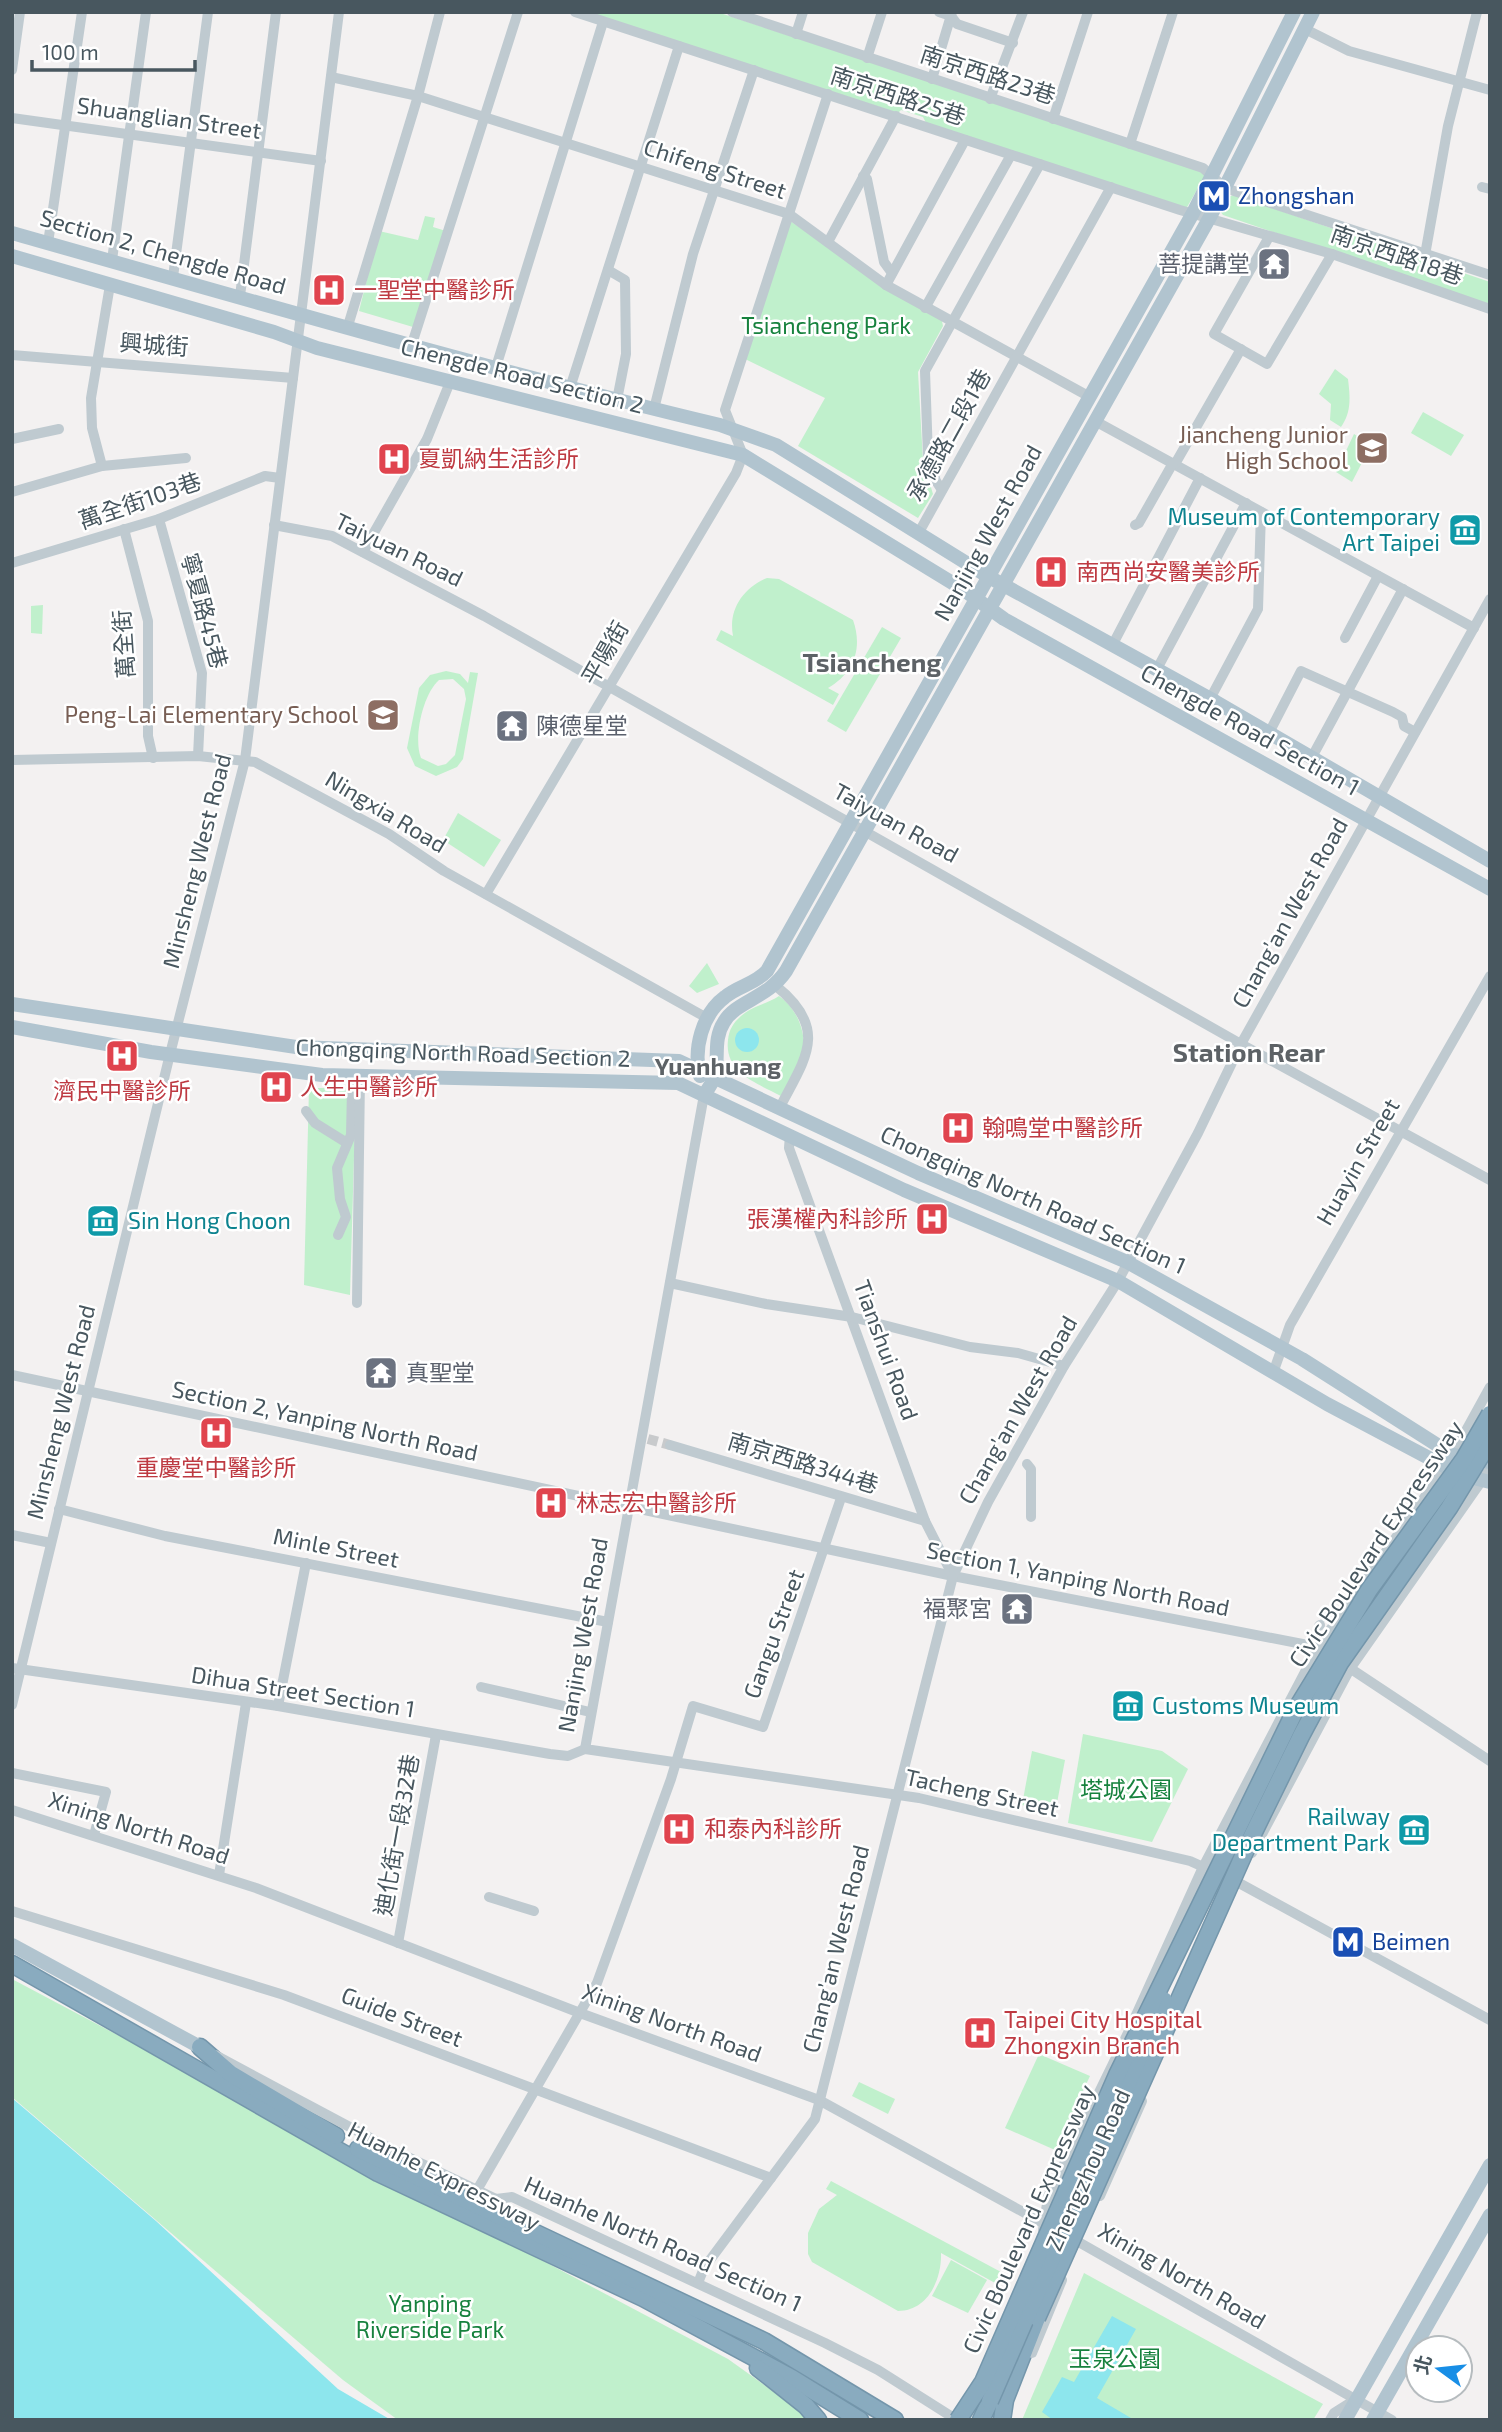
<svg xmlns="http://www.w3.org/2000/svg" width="1502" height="2432" font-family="'Exo 2','Noto Sans TC',sans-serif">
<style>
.green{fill:#c0f0cc;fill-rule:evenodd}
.water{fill:#8de6ed}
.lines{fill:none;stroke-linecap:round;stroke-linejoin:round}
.minor-tunnel{stroke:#c8cacc;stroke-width:10;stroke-dasharray:10 5;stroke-linecap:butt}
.highway-casing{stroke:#7496ab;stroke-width:19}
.minor{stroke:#bfcad0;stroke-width:10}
.major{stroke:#b1c4cf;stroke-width:14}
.highway{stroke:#89abbf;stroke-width:16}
.highway-bridge-casing{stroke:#7496ab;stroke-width:19;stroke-linecap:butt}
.highway-bridge{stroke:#89abbf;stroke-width:16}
.labels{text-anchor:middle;stroke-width:5;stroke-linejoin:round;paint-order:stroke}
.street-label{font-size:23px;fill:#48575f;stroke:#fff}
.transit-label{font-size:23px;fill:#164399;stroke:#fff;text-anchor:start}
.worship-label{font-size:23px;fill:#5b616d;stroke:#fff;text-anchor:end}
.health-label{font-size:23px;fill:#be3a42;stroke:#fff;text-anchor:start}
.park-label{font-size:23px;fill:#17823e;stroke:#fff}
.education-label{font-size:23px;fill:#785e54;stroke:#fff;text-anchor:end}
.culture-label{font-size:23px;fill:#0d838f;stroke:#fff;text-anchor:end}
.neighbourhood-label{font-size:24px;font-weight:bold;fill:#5d6266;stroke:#fff}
.quarter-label{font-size:26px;font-weight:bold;fill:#5d6266;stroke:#fff}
</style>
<rect width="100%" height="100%" fill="#f3f1f1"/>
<!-- green -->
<g class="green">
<polygon points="586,12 717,12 1207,172 1186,209 926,123 923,117 901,110 898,113"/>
<polygon points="1234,195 1490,282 1490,306 1223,215 1220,211 1228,197"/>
<polygon points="425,216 435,218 433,227 446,231 413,327 359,311 379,231 418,240"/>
<polygon points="790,221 942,321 943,326 918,372 923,461 933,494 918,518 798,446 825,398 745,359"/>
<path d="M1335,369L1348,379C1350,396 1352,412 1341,427L1330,420L1331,404L1319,394Z"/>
<polygon points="1423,412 1464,435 1451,456 1411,433"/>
<polygon points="1354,434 1371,445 1352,482 1336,472"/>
<path d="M767,578L779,579L853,620C863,648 854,673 828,688L839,694L833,705L716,640L721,630L733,636C728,610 743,588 767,578Z"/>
<polygon points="43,605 42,634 31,633 31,606"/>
<polygon points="882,627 901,638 846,732 827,721"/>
<path d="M446,671L460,674L468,683L470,672L478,673L463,759L457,767L436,776L415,766L407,748L419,688L430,675ZM453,679L464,689L466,699L455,755L446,764L438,766L421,758C413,738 423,694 439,680Z"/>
<polygon points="458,813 501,840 484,867 443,840"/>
<polygon points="707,963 719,984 697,993 689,986"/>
<path d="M779,996C799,1010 809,1038 801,1061C797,1073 787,1085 781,1096C757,1083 724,1073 728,1040C729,1030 733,1023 741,1016C752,1006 767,1004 779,996Z"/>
<polygon points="309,1088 356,1088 350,1295 304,1285"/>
<polygon points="1083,1734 1162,1751 1188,1769 1152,1842 1068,1823"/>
<polygon points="1032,1751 1065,1760 1055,1814 1022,1805"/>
<polygon points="12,1979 728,2359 813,2420 398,2420 343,2380 12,2097"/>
<polygon points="1039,2054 1090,2076 1055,2150 1005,2128"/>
<polygon points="859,2082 895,2099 888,2114 852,2096"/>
<path d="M831,2181L1001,2272L995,2283L941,2253C942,2279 928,2311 898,2311L812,2262L808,2254V2233L819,2209L837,2195L826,2189Z"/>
<polygon points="951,2260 987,2280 968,2313 932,2296"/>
<polygon points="1084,2273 1323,2404 1313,2420 1022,2420"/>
</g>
<!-- water -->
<g class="water">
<circle cx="747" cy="1040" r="12"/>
<polygon points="12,2098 156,2221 338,2389 391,2420 12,2420"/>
<polygon points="1112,2316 1136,2329 1097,2398 1131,2418 1053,2420 1042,2412 1062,2377 1074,2382"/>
</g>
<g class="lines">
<!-- minor-tunnel -->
<polyline class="minor-tunnel" points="648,1439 670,1445"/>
<defs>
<g id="highway">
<polyline points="12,1964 378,2173 643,2298 792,2378 860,2420"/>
<polyline points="200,2047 231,2074 336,2136"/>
<polyline points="358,2149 764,2341 895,2420"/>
<polyline points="758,2368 806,2406 818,2420"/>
<polyline points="981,2420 990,2401"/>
<polyline points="1002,2420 1005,2400 1037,2318"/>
</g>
</defs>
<!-- highway casing -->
<use href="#highway" class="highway-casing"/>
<!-- minor -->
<g class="minor">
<polyline points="575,12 1180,210 1332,254 1490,309"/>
<polyline points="732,12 1203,168 1225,188 1490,275"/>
<polyline points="939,12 951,16 957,24 1013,43"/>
<polyline points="1305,29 1349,51 1490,90"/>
<polyline points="796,34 803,12"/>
<polyline points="867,58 882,12"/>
<polyline points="12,70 20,12"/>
<polyline points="331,77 418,96 789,214 886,285 1090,397"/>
<polyline points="932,79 952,12"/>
<polyline points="990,99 1023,12"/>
<polyline points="12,118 321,161"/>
<polyline points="1053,119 1088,12"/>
<polyline points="1130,144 1173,12"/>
<polyline points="863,176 867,179 884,262 892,273"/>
<polyline points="1482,187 1490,189"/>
<polyline points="1269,237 1214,334 1267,364 1332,254"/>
<polyline points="828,242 896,116"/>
<polyline points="48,243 82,12"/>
<polyline points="1425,255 1448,126 1477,12"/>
<polyline points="112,260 146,12"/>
<polyline points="608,270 625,280 626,354 617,400"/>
<polyline points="173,277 208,12"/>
<polyline points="886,285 965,140"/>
<polyline points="240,296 276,12"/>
<polyline points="925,308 1011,155"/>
<polyline points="347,329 418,96 440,12"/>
<polyline points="411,347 518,12"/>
<polyline points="12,355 293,378"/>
<polyline points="496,367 603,22"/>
<polyline points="570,388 679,46"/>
<polyline points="654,409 693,254 754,70"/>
<polyline points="1095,421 1474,628"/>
<polyline points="12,439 59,429"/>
<polyline points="1175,464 1241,349"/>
<polyline points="102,466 92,428 91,398 110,285"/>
<polyline points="942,490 936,481 928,457 925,371 1040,164"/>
<polyline points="12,492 102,466 186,458"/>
<polyline points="159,519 202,673 198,756"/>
<polyline points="274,525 332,536 484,616 1241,1044 1490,1180"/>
<polyline points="1135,525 1139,523 1173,463"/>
<polyline points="124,529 148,621 148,736 153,758"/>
<polyline points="918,534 1111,187"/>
<polyline points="363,552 427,439 450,382"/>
<polyline points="12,563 159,519 265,476 280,478"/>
<polyline points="1345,638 1378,576"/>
<polyline points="1113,644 1200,478"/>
<polyline points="1157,669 1246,503"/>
<polyline points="1210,699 1258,609 1261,512"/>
<polyline points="1269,733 1301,671 1393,712 1402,717 1404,726 1415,732"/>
<polyline points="1312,757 1403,589"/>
<polyline points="12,760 198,756 255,762 389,834 444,871 707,1018"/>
<polyline points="486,894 736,473 743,455 725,410 828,94"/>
<path d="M776,986C831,1030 804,1060 779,1109"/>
<polyline points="704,1095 585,1749 919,1798 1190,1861 1239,1883 1490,2020"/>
<polyline points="306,1111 315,1123 347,1143"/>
<polyline points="790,1135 789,1148 925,1521 953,1576"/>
<polyline points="338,1235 346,1217 340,1199 337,1168 351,1135 352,1089"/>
<polyline points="670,1283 766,1304 852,1317 970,1347 1018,1353 1064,1366"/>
<polyline points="357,1303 360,1077"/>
<polyline points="1273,1373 1290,1325 1490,976"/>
<polyline points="12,1375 953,1576 1318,1647 1490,1761"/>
<polyline points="670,1445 925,1521"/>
<polyline points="1027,1464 1031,1469 1031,1517"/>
<polyline points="59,1509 165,1536 608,1622"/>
<polyline points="12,1535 51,1543"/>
<polyline points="1325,1617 1325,1616"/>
<polyline points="1319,1626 1320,1625"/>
<polyline points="12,1668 278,1706 550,1754 568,1756 585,1749"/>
<polyline points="481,1687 590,1712"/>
<polyline points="12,1705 170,1054 245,760 339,12"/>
<polyline points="278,1706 306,1563"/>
<polyline points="12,1773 106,1792 94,1835"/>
<polyline points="12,1810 256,1888 580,2013 819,2100 1054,2229"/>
<polyline points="1252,1853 1350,1669 1490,1469"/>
<polyline points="219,1875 246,1703"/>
<polyline points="489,1897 534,1911"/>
<polyline points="12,1911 284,1995 771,2178"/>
<polyline points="398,1943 436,1735"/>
<polyline points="215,2055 389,2148 496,2199 512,2197 825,2343 878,2370 957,2420"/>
<polyline points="477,2190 597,1983 671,1779 693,1706 763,1727 841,1498"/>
<polyline points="1100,2196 1142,2101"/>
<polyline points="1043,2230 1048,2197 1127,2035 1203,1867 1318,1647 1446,1467 1490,1387"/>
<polyline points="1068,2236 1392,2420"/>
<polyline points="698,2283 704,2268 815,2119 953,1576 988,1502 1064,1366 1118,1281 1198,1133 1241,1044 1490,599"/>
<polyline points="1032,2353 1062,2280"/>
<polyline points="1330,2420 1334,2413 1353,2401"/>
</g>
<!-- major -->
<g class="major">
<path d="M12,233C248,300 482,368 720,425L776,445L989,577L1216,702L1490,861"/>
<polyline points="12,256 274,332 317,348 743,455 964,590 1004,619 1490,889"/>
<polyline points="12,1004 296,1047 679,1061 918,1173 1127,1262 1302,1359 1453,1455 1490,1462"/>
<polyline points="12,1027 151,1052 322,1075 678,1083 904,1190 1118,1281 1327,1404 1461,1475 1490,1482"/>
<path d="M700,1076C693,1049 702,1014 725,997C738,986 755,984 767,971L1193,213L1294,12"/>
<path d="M704,1095C708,1089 713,1082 715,1076C719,1057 713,1039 724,1022C736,1001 767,999 786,971L1210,217L1313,12"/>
<polyline points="12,1945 200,2047"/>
<polyline points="1345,2420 1490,2165"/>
<polyline points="1373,2420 1490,2215"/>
</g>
<!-- highway -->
<use href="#highway" class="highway"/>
<defs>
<g id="highway-bridge">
<polyline points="1037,2318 1252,1836 1301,1736 1340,1663 1449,1508 1490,1441"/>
<polyline points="990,2401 1164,2000"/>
<polyline points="958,2420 983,2382 1117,2075 1295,1711 1369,1590 1464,1459 1490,1414"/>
</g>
</defs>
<!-- highway-bridge casing -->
<use href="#highway-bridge" class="highway-bridge-casing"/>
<!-- highway-bridge -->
<use href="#highway-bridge" class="highway-bridge"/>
</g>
<!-- icons -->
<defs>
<symbol id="metro-square" viewBox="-11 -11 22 22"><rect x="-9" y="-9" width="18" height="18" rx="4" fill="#1a4fb4" stroke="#fff"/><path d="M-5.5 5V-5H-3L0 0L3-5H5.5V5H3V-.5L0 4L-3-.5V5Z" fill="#fff"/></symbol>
<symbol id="temple-square" viewBox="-11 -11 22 22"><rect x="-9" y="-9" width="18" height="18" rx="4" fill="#6b7280" stroke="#fff"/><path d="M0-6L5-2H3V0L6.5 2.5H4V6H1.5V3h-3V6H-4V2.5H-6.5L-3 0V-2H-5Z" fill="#fff"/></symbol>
<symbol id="hospital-square" viewBox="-11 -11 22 22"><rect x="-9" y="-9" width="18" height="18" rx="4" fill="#e0444e" stroke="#fff"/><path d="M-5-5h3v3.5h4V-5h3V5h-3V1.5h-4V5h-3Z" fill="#fff"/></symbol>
<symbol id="school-square" viewBox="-11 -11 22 22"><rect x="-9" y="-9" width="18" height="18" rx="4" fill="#8d6e63" stroke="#fff"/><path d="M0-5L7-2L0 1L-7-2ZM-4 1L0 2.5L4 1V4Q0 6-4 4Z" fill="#fff"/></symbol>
<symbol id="museum-square" viewBox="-11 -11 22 22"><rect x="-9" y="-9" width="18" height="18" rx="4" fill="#0f9aa8" stroke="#fff"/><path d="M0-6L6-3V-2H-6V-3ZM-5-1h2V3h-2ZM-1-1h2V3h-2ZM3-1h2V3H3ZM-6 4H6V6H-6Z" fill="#fff"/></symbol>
</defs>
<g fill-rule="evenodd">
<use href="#metro-square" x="1195" y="177" width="38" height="38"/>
<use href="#temple-square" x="1255" y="245" width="38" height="38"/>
<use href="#hospital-square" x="310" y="271" width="38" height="38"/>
<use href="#school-square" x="1353" y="429" width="38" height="38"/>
<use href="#hospital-square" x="375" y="440" width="38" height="38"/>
<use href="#museum-square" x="1446" y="511" width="38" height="38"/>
<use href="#hospital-square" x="1032" y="553" width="38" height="38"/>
<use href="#school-square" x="364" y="696" width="38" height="38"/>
<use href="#temple-square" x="493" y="707" width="38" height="38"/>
<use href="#hospital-square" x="103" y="1037" width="38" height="38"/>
<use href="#hospital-square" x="257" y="1068" width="38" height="38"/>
<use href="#hospital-square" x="939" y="1109" width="38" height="38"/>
<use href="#hospital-square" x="913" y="1200" width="38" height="38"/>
<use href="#museum-square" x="84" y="1202" width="38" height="38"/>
<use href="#temple-square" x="362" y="1354" width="38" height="38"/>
<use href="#hospital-square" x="197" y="1414" width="38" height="38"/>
<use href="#hospital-square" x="532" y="1484" width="38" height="38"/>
<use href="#temple-square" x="998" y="1590" width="38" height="38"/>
<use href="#museum-square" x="1109" y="1687" width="38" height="38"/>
<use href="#hospital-square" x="660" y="1810" width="38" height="38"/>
<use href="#museum-square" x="1395" y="1811" width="38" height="38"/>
<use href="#metro-square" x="1329" y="1923" width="38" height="38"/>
<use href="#hospital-square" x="961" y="2014" width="38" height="38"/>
</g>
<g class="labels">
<!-- street labels -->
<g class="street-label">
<text transform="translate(988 75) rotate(18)" y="8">南京西路23巷</text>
<text transform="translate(898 96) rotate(18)" y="8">南京西路25巷</text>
<text transform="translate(169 118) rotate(8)" y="8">Shuanglian Street</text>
<text transform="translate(715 169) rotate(18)" y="8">Chifeng Street</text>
<text transform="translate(163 252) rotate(16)" y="8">Section 2, Chengde Road</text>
<text transform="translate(1397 255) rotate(19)" y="8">南京西路18巷</text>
<text transform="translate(154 345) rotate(4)" y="8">興城街</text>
<text transform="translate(522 376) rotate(14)" y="8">Chengde Road Section 2</text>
<text transform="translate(949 435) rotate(-61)" y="8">承德路二段1巷</text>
<text transform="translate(140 501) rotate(-19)" y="8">萬全街103巷</text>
<text transform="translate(988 533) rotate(-61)" y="8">Nanjing West Road</text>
<text transform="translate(399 550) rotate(26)" y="8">Taiyuan Road</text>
<text transform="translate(204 611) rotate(75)" y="8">寧夏路45巷</text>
<text transform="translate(124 644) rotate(-94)" y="8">萬全街</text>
<text transform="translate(605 653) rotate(-60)" y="8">平陽街</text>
<text transform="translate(1250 730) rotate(29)" y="8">Chengde Road Section 1</text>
<text transform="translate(386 812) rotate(31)" y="8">Ningxia Road</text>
<text transform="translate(896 823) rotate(29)" y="8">Taiyuan Road</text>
<text transform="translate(197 861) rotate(-76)" y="8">Minsheng West Road</text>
<text transform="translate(1290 913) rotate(-61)" y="8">Chang’an West Road</text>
<text transform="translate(463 1053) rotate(2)" y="8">Chongqing North Road Section 2</text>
<text transform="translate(1358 1162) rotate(-60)" y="8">Huayin Street</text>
<text transform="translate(1033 1200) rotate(24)" y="8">Chongqing North Road Section 1</text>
<text transform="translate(886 1350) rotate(70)" y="8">Tianshui Road</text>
<text transform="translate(1018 1410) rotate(-60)" y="8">Chang’an West Road</text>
<text transform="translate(61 1412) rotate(-76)" y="8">Minsheng West Road</text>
<text transform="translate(325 1421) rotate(12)" y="8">Section 2, Yanping North Road</text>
<text transform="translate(803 1463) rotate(17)" y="8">南京西路344巷</text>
<text transform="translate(1376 1544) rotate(-56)" y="8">Civic Boulevard Expressway</text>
<text transform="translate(336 1548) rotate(11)" y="8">Minle Street</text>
<text transform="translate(1078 1579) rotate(11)" y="8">Section 1, Yanping North Road</text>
<text transform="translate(774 1634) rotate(-70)" y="8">Gangu Street</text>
<text transform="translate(583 1635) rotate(-80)" y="8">Nanjing West Road</text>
<text transform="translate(303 1692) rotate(9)" y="8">Dihua Street Section 1</text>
<text transform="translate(982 1793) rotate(12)" y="8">Tacheng Street</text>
<text transform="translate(139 1828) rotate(18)" y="8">Xining North Road</text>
<text transform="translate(397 1835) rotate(-80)" y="8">迪化街一段32巷</text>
<text transform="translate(836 1949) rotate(-76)" y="8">Chang’an West Road</text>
<text transform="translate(402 2017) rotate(21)" y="8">Guide Street</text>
<text transform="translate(672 2023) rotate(20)" y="8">Xining North Road</text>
<text transform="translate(1088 2170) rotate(-66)" y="8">Zhengzhou Road</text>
<text transform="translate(444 2176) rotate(27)" y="8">Huanhe Expressway</text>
<text transform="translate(1029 2219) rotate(-66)" y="8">Civic Boulevard Expressway</text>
<text transform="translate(663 2244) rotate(24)" y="8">Huanhe North Road Section 1</text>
<text transform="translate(1182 2276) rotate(30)" y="8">Xining North Road</text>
</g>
<!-- transit labels -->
<g class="transit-label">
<text x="1238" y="204">Zhongshan</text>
<text x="1372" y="1950">Beimen</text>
</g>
<!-- worship labels -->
<g class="worship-label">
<text x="1250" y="272">菩提講堂</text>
<text x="536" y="734" text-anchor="start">陳德星堂</text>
<text x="406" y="1381" text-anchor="start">真聖堂</text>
<text x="992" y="1617">福聚宮</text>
</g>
<!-- health labels -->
<g class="health-label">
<text x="354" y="298">一聖堂中醫診所</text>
<text x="418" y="467">夏凱納生活診所</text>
<text x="1076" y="580">南西尚安醫美診所</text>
<text x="300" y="1095">人生中醫診所</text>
<text x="122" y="1099" text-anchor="middle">濟民中醫診所</text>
<text x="982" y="1136">翰鳴堂中醫診所</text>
<text x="908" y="1227" text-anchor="end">張漢權內科診所</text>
<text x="216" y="1476" text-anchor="middle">重慶堂中醫診所</text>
<text x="576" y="1511">林志宏中醫診所</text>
<text x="704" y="1837">和泰內科診所</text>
<text x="1004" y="2028">Taipei City Hospital<tspan x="1004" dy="26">Zhongxin Branch</tspan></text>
</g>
<!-- park labels -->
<g class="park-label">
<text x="826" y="334">Tsiancheng Park</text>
<text x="1126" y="1798">塔城公園</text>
<text x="430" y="2312">Yanping<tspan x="430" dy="26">Riverside Park</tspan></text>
<text x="1115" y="2367">玉泉公園</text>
</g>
<!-- education labels -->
<g class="education-label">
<text x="1348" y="443">Jiancheng Junior<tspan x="1348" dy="26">High School</tspan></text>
<text x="358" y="723">Peng-Lai Elementary School</text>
</g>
<!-- culture labels -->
<g class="culture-label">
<text x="1440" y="525">Museum of Contemporary<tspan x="1440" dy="26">Art Taipei</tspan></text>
<text x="128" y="1229" text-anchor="start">Sin Hong Choon</text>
<text x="1152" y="1714" text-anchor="start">Customs Museum</text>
<text x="1390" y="1825">Railway<tspan x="1390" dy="26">Department Park</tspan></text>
</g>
<!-- neighbourhood labels -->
<g class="neighbourhood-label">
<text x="718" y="1075">Yuanhuang</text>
</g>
<!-- quarter labels -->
<g class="quarter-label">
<text x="872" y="672">Tsiancheng</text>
<text x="1249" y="1062">Station Rear</text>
</g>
</g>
<!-- border -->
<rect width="1502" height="2432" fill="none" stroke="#48575f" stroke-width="28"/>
<!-- north arrow -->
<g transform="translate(1439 2369) rotate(285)"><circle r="33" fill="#ffffff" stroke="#b6bcbf" stroke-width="2"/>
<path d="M0-5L12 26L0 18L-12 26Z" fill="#188ee6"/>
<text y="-10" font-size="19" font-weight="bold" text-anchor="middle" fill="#48575f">北</text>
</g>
<!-- scale -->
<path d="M32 60v10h163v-10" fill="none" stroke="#48575f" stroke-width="3.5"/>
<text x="42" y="60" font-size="21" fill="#48575f" stroke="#ffffff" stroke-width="5" paint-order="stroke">100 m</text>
</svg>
